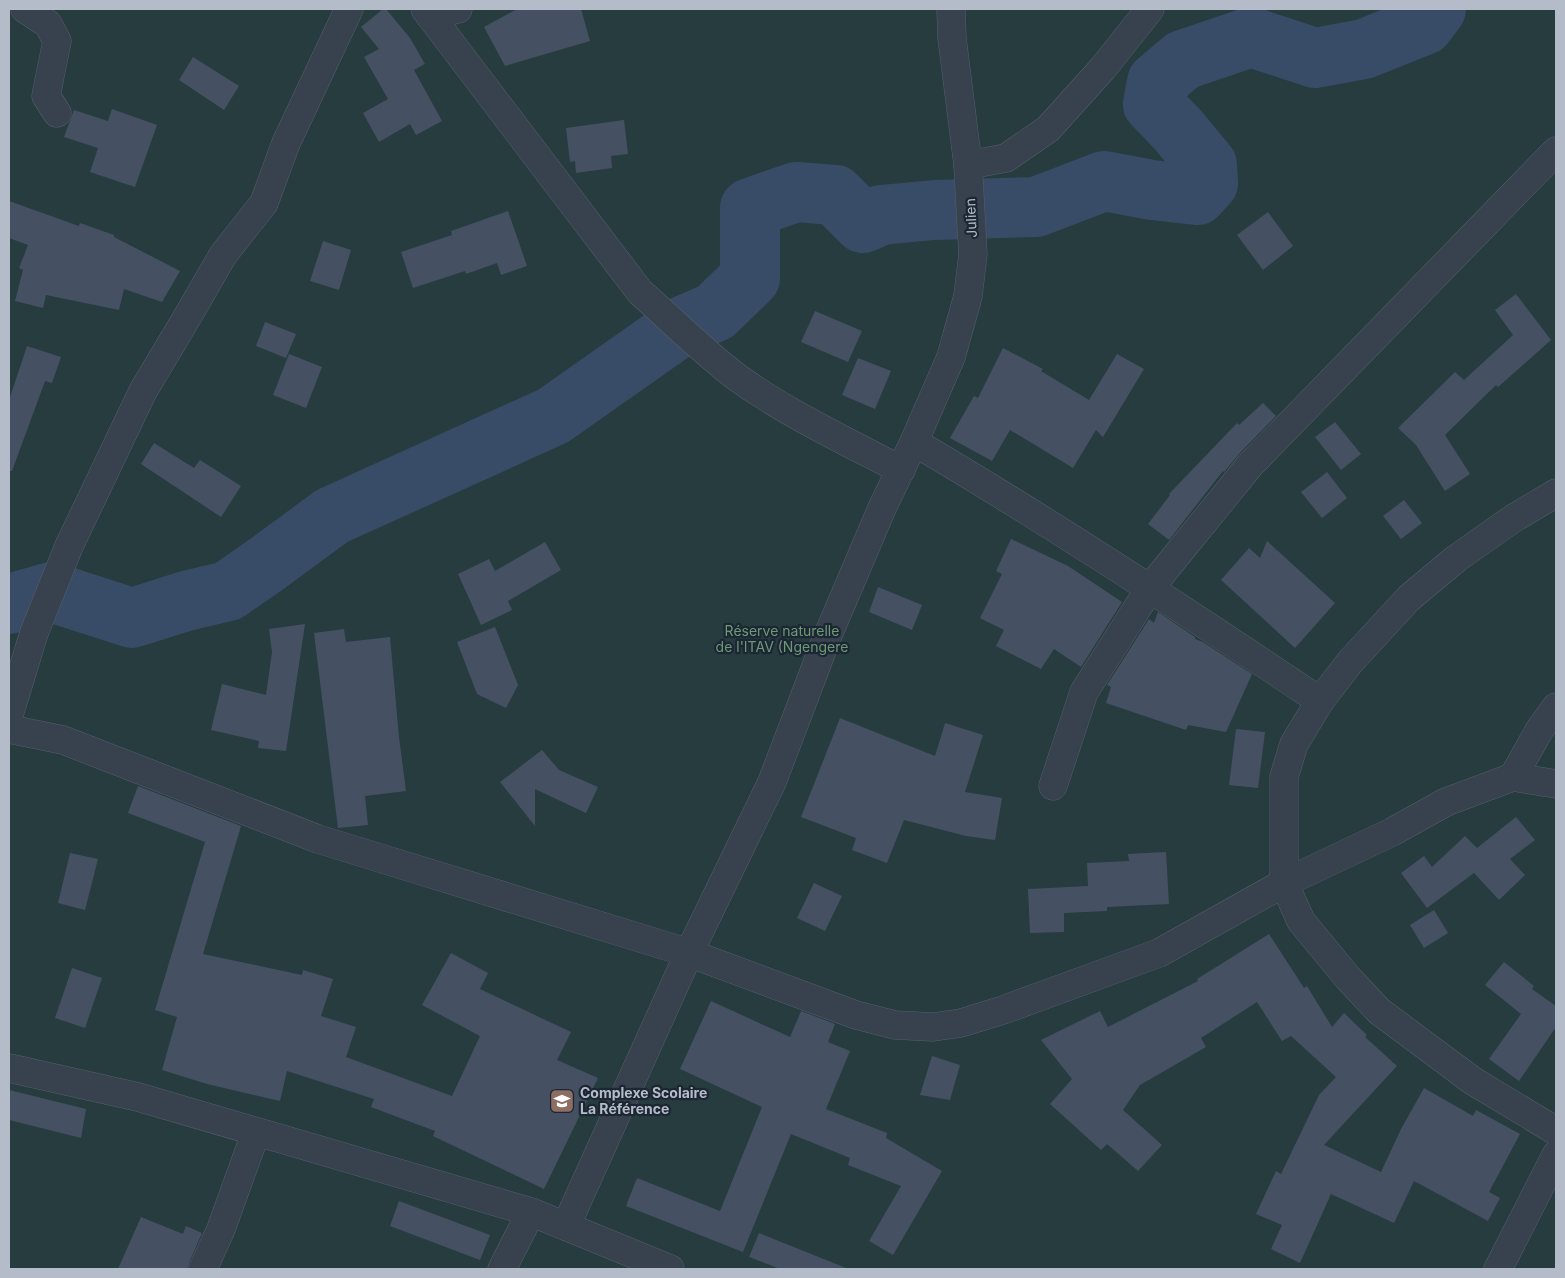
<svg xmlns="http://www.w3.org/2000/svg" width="1565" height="1278" font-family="Inter,sans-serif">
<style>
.green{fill:#263c3f}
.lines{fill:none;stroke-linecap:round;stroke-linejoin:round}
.river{stroke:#394c67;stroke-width:60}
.building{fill:#455162}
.minor-casing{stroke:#565f6c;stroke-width:29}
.minor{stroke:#38414e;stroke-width:28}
.labels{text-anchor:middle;stroke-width:4.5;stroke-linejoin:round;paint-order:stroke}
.street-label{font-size:14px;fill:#b4bcc9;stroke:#1d2633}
.park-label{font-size:14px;fill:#6b9a76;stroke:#1d2633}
.poi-label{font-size:14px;font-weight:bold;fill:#b4bcc9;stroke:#1d2633;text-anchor:start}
</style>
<rect width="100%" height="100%" fill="#242f3e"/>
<!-- green -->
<rect class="green" x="9" y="9" width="1547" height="1260"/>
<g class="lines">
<!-- river -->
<polyline class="river" points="9,604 51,592 132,618 186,601 228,591 264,566 332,516 553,416 678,328 715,312 750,278 750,208 796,192 835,195 863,223 881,215 934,210 1036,207 1104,181 1152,190 1197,195 1208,183 1207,165 1178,130 1153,104 1157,82 1183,60 1251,37 1315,58 1364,49 1424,25 1436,9"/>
</g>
<!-- building -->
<g class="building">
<polygon points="383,9 386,9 410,38 425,64 414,70 442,121 416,135 410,124 379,142 363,113 388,99 364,57 379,49 361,27"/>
<polygon points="517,9 581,9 590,41 505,66 484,27"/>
<polygon points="193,57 239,86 224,110 179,80"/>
<polygon points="112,109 157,125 135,187 90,172 98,148 64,137 74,110 108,121"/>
<polygon points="624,120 628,154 611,156 612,168 576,173 575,161 570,162 566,128"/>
<polygon points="9,201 79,226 80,223 114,235 114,237 180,271 162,302 124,289 119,310 46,295 43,308 15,301 23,270 19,268 28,245 9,238"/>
<polygon points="508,211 527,266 501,275 497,263 466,274 465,271 413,288 401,252 452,235 451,231"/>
<polygon points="1268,212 1293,246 1263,270 1237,235"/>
<polygon points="323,241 351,250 339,290 310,281"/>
<polygon points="1516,294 1551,340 1498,387 1496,385 1445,435 1470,474 1445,491 1416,445 1398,428 1455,372 1464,380 1513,335 1495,310"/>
<polygon points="815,311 862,331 848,362 801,342"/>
<polygon points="265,322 296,334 286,358 256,346"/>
<polygon points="27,346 61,357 52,383 45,381 12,471 9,471 9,400"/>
<polygon points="1003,348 1043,369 1041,371 1089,400 1117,354 1144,369 1103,437 1096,430 1073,468 1010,430 992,461 950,438 974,396 978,398"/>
<polygon points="289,354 322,367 306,408 273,395"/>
<polygon points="858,358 891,371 875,409 842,395"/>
<polygon points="1263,403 1276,416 1239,454 1224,472 1223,471 1169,540 1148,524 1170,495 1169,494 1237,423 1239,425"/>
<polygon points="1335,422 1361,454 1341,470 1315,437"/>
<polygon points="154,443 194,468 200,460 241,486 221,517 141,464"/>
<polygon points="1327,472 1347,498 1322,518 1301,492"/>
<polygon points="1404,500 1422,523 1401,539 1383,516"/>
<polygon points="1011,539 1068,566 1122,602 1081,667 1054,649 1041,669 996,646 1004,630 980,618 1002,574 996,571"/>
<polygon points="1267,541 1335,603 1295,648 1221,580 1249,548 1260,558"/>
<polygon points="545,542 561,570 508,601 512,610 481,625 458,574 489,559 495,571"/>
<polygon points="878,587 922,605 912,630 869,612"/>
<polygon points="1158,612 1195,637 1195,639 1203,642 1252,674 1226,732 1188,725 1186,730 1106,703 1111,687 1107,685 1149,619 1154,623"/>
<polygon points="305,624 286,751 258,748 259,741 211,730 222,684 266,695 272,652 269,629"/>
<polygon points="495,627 518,685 506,708 477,694 457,642"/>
<polygon points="344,629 346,642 390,637 399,737 406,791 365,796 368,825 338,828 314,633"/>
<polygon points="840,718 935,756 945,723 983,735 965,792 1002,798 995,840 966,836 904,820 887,863 852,850 856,838 801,817"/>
<polygon points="1236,729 1265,732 1258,788 1229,785"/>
<polygon points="542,750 559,770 598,787 586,813 535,789 535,826 500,782"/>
<polygon points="138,786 241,826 203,954 302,975 303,970 333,979 321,1016 356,1027 346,1057 452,1096 480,1036 422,1005 451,953 488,973 480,989 571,1032 557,1060 598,1078 544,1189 433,1136 435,1131 371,1107 374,1099 287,1071 280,1101 207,1084 162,1070 177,1017 155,1010 205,842 128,813"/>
<polygon points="1516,817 1535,840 1510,859 1525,875 1499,900 1474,873 1427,908 1401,873 1424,856 1432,867 1465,836 1477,848"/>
<polygon points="1166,852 1169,904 1107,907 1107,911 1064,913 1064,932 1030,933 1028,889 1088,886 1087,863 1129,861 1128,854"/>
<polygon points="70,853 98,859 85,910 58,903"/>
<polygon points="814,883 842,896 825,931 797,918"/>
<polygon points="1434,910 1448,933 1424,948 1410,925"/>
<polygon points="1269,934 1304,988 1307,986 1332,1027 1344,1013 1367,1035 1365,1037 1397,1066 1324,1145 1381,1172 1401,1129 1424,1088 1473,1116 1476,1110 1520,1134 1489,1192 1500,1198 1488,1221 1414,1181 1394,1223 1331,1194 1300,1263 1271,1249 1282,1225 1256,1214 1276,1171 1281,1174 1319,1095 1336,1077 1291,1036 1282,1041 1257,1002 1201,1038 1206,1047 1140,1085 1123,1110 1162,1145 1138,1171 1107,1144 1101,1150 1050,1104 1072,1079 1041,1040 1100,1011 1108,1027 1198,981 1197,979"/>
<polygon points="1504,962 1534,986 1532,989 1556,1006 1556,1027 1519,1081 1489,1059 1521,1014 1485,985"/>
<polygon points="72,968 102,978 85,1028 55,1018"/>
<polygon points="711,1001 790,1037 801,1011 835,1024 828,1042 850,1051 826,1109 887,1133 886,1138 942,1171 893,1255 869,1241 901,1186 848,1165 850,1158 791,1134 743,1252 626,1206 637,1178 720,1211 762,1107 680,1069"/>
<polygon points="932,1056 960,1065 950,1100 920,1095"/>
<polygon points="9,1090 86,1109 81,1138 9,1120"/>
<polygon points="399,1201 490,1235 480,1260 390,1226"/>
<polygon points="141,1217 183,1234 186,1226 202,1233 189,1263 188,1269 118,1269"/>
<polygon points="759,1233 846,1268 846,1269 780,1269 749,1257"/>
</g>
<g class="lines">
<defs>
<g id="minor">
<polyline points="25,9 48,24 57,41 46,96 57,113"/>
<path d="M425,9L640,292C673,321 703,352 738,378C788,414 846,441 901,470"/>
<polyline points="430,16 458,9"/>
<polyline points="968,165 1006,158 1048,129 1103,68 1150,9"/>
<path d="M914,442C1052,523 1186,611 1320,701"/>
<polyline points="1556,493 1514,518 1457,558 1409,598 1350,662 1320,701 1294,744 1284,777 1284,883 1301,921 1348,978 1379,1011 1473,1081 1556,1131"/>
<polyline points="9,715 34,633 69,546 143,391 189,314 223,255 264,203 286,143 349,9"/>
<polyline points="9,729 63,740 318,839 689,953 856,1015 895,1025 933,1027 961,1023 1003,1010 1159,953 1284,883 1392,832 1446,802 1513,777 1556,784"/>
<polyline points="1513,777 1540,729 1556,707"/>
<polyline points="1053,786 1084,692 1150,588 1250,465 1556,151"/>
<polyline points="9,1068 138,1097 531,1212 670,1269"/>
<polyline points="566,1226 689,953 772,782 828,635 882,508 914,442 951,357 968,296 973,254 968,165 952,38 951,9"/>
<polyline points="203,1269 221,1229 256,1132"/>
<polyline points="502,1269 531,1212"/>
<polyline points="1498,1269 1556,1155"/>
</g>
</defs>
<!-- minor casing -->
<use href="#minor" class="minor-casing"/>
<!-- minor -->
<use href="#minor" class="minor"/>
</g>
<!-- icons -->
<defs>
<symbol id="school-square" viewBox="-11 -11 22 22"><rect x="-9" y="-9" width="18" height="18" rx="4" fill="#8d6e63" stroke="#1d2633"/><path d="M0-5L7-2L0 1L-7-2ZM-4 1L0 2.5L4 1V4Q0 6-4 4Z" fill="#fff"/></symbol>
</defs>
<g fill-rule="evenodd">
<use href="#school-square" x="548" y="1087" width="28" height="28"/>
</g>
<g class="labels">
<!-- street labels -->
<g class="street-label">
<text transform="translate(971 218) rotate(-93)" y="5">Julien</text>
</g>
<!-- park labels -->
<g class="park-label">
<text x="782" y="636">Réserve naturelle<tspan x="782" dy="16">de l'ITAV (Ngengere</tspan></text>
</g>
<!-- poi labels -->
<g class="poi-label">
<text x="580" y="1098">Complexe Scolaire<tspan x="580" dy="16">La Référence</tspan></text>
</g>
</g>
<!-- border -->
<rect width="1565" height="1278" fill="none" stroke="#b4bcc9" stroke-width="20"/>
</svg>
